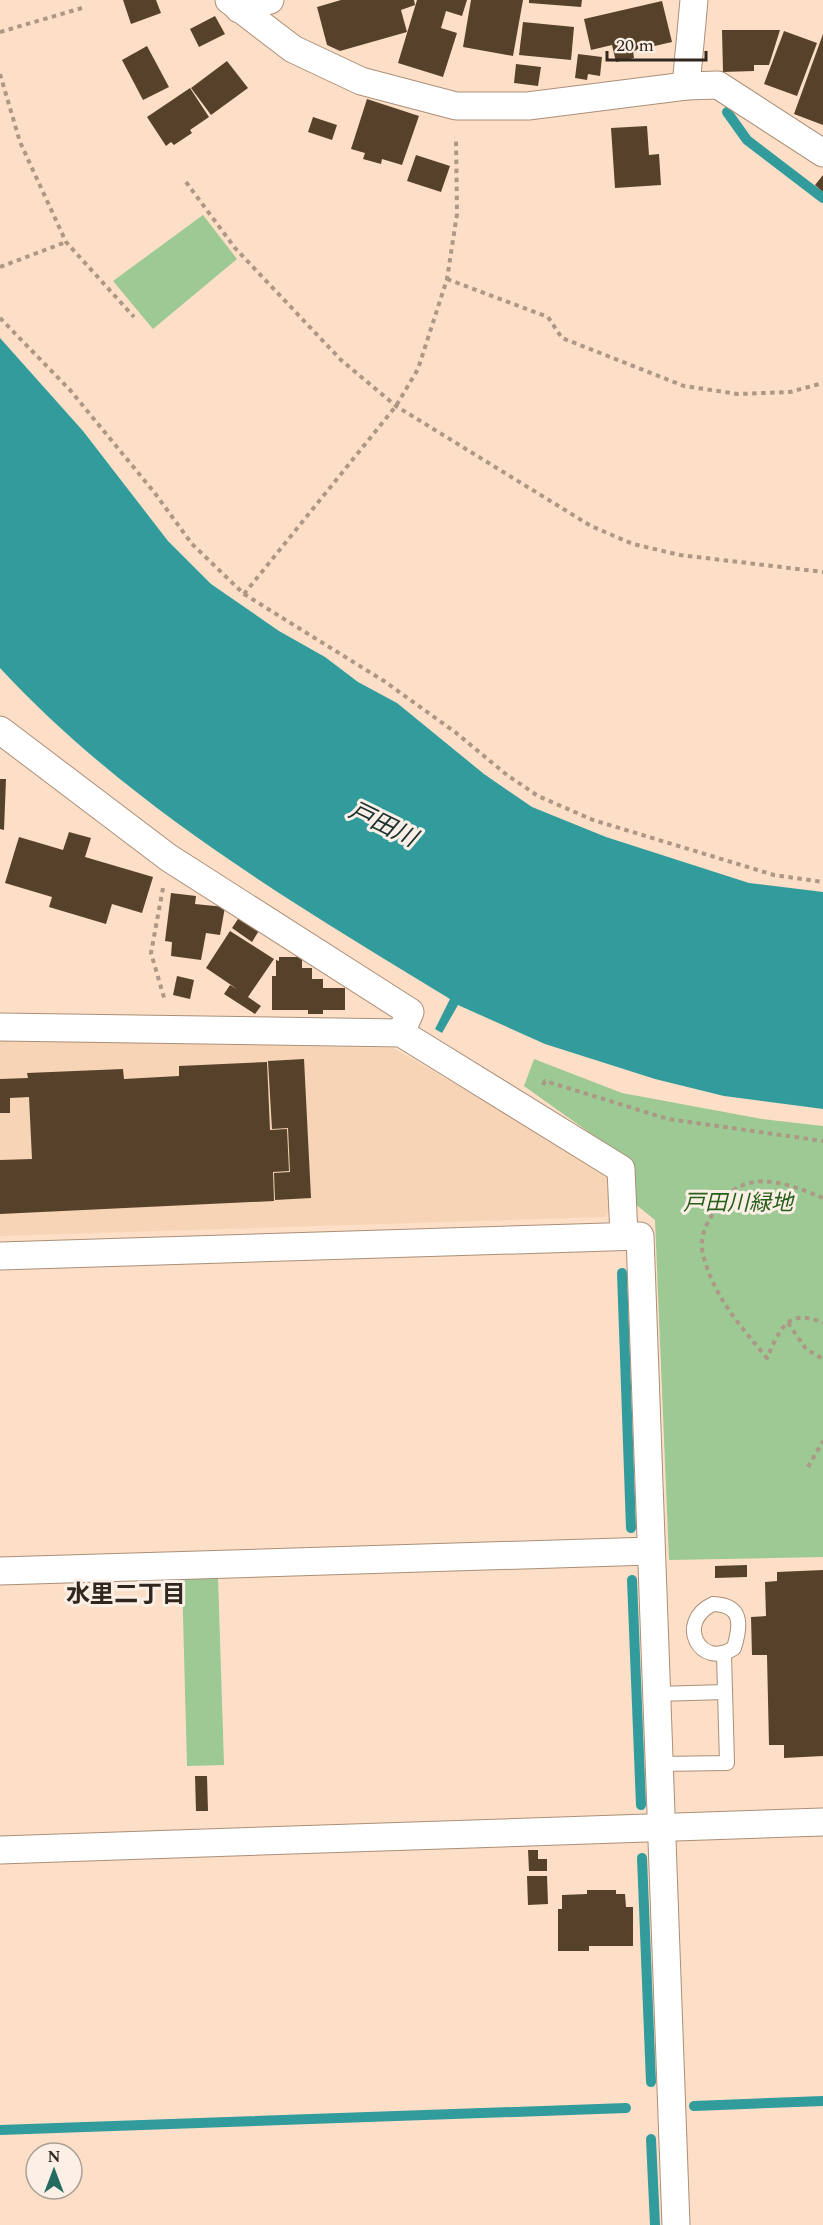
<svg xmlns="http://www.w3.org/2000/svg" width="823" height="2225" font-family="Spectral,'Noto Sans JP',serif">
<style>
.built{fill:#f7d4b6}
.green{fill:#9cc994}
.water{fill:#329c9d}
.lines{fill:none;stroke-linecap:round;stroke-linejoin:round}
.stream{stroke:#329c9d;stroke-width:10}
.building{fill:#56422a}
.lane-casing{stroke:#aa8f78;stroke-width:16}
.street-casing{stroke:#aa8f78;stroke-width:29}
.path{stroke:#ad9785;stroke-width:4;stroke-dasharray:4.5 4.5;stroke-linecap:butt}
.lane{stroke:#fff;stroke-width:14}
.street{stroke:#fff;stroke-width:27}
.labels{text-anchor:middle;stroke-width:6;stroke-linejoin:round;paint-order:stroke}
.park-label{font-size:22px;font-style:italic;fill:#27601b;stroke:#fcf0e6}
.water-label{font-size:24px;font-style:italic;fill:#1a3131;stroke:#fcf0e6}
.neighbourhood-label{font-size:24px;font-weight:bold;fill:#32271e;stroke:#fcf0e6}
</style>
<rect width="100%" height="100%" fill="#fddfc7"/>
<!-- built -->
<polygon class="built" points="0,1040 393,1048 543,1135 609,1178 610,1208 605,1217 0,1236"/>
<!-- green -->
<g class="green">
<polygon points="203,215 237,259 153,329 113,281"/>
<polygon points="534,1059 622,1093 762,1119 823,1126 823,1557 669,1560 655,1220 634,1203 635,1165 524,1086"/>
<polygon points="218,1577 224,1765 187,1766 182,1578"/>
</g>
<!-- water -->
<path class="water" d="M0,338L83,431L168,541L211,584L279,631L325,657L358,682L397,703L484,774L532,807L606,837L749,883L823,892V1109L724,1096L655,1079L545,1044L458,1005L442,1033L435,1029L450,999C291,902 127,805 0,668Z"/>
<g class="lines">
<!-- stream -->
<g class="stream">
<polyline points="727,112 747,140 823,198"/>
<polyline points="622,1273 631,1528"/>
<polyline points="632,1580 641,1805"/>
<polyline points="642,1858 651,2082"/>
<polyline points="694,2106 823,2101"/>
<polyline points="0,2130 626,2108"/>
<polyline points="651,2139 655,2225"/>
</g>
</g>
<!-- building -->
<g class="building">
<polygon points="123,0 156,0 161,13 131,24"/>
<polygon points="341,0 414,0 415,5 401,10 407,32 340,51 327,45 317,7"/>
<polygon points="417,0 467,0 462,16 446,11 441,28 457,33 443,77 398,63"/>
<polygon points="471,0 523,0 513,56 463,47"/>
<polygon points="529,0 582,0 581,7 529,3"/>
<polygon points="662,1 672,42 633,51 634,58 616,62 612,45 591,50 584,19"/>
<polygon points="215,16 225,34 199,47 190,29"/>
<polygon points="523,22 574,27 571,60 519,55"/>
<polygon points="722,30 780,30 769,65 754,65 754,71 723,72"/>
<polygon points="784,31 817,43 797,96 764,84"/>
<polygon points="823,34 823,125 794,114"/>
<polygon points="147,46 169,87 143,100 122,60"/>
<polygon points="578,54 602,57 600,76 588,74 587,80 575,78"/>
<polygon points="227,61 248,88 211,115 191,88"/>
<polygon points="516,64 541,67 538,86 514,83"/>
<polygon points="190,88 209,117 190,130 192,133 174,145 171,142 166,146 147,117"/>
<polygon points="367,99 419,116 402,165 382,159 381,164 363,159 365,153 351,149"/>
<polygon points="313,117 337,125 332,140 308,132"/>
<polygon points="647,126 649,155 659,154 661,185 615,188 611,128"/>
<polygon points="416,155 450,166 441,192 407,181"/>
<polygon points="823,175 823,192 815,185"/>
<polygon points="0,779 6,779 4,830 0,829"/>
<polygon points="69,832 91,838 85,857 153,877 142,913 112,904 106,924 49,907 52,897 5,883 19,837 63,850"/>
<polygon points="171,893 196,896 195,904 225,907 220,935 206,933 201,960 171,956 172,942 165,941"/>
<polygon points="240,916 260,929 252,942 232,928"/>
<polygon points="230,931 274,959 248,997 261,1006 255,1014 224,994 230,985 237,989 206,968"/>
<polygon points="279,957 302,957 302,968 312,968 312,979 323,979 323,988 345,988 345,1010 323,1010 323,1014 308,1014 308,1010 272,1010 272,976 276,976 276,960 279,961"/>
<polygon points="177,976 194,980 190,999 173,995"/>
<polygon points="304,1059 311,1198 275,1200 274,1173 290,1172 288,1128 272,1129 268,1061"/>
<polygon points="267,1062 270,1130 287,1129 289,1171 273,1172 274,1201 0,1214 0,1160 32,1159 29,1097 10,1098 10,1113 0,1113 0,1079 28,1078 27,1073 123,1069 124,1079 179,1076 179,1066"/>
<polygon points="747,1565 747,1577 715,1578 715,1566"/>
<polygon points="823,1570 823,1756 784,1758 784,1745 769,1745 767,1655 752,1655 751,1617 766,1616 765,1582 777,1581 777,1572"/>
<polygon points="195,1776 207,1776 208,1811 196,1811"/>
<polygon points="528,1850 538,1850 538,1859 547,1859 547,1871 529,1871"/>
<polygon points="527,1876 547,1876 548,1904 528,1905"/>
<polygon points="587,1890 616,1890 616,1894 625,1894 626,1907 633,1907 633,1946 589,1946 589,1951 558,1951 558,1909 562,1909 562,1895 587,1894"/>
</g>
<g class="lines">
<defs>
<g id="lane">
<path d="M713,1604C743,1605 741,1625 734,1648C700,1670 675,1622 713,1604Z"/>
<polyline points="656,1694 725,1692"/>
<polyline points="659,1764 727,1763 724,1655"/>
</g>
<g id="street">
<polyline points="229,0 293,49 361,81 456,106 528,106 686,86 718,85 823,153"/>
<polyline points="239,9 270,0"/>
<polyline points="686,86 694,0"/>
<polyline points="0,730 169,858 410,1012 401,1033"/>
<polyline points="0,1027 401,1033 621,1169 624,1236"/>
<polyline points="0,1256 640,1236 676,2225"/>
<polyline points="0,1571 651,1551"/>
<polyline points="0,1850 823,1822"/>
</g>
</defs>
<!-- lane casing -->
<use href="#lane" class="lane-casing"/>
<!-- street casing -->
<use href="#street" class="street-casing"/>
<!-- path -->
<g class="path">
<polyline points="0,32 82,8"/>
<polyline points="0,74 20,142 66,242 134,317"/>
<polyline points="186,182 235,248 341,360 396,406 591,526 633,544 680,555 823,572"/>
<polyline points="0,267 66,242"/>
<polyline points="447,279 548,317 562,338 684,386 738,394 790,392 823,383"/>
<polyline points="0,318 70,390 154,492 192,544 244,594 384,681 455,732 507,775 538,796 593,820 774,875 823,882"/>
<polyline points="244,594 396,406 418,369 447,279 457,214 456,137"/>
<polyline points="163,888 151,953 165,1001"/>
<polyline points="543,1085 545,1081 668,1119 823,1141"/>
<path d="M823,1198C780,1180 740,1166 712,1215C703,1230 699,1241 704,1258C715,1298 741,1327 767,1358C780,1329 788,1307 823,1323"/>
<polyline points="788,1323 806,1349 823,1359"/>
<polyline points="808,1467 823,1441"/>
</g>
<!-- lane -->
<use href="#lane" class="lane"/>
<!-- street -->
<use href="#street" class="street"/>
</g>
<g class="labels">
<!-- park labels -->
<g class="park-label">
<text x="738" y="1210">戸田川緑地</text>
</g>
<!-- water labels -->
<g class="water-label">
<text transform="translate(383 824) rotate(26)" y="8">戸田川</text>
</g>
<!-- neighbourhood labels -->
<g class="neighbourhood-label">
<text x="126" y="1602">水里二丁目</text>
</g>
</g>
<!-- north arrow -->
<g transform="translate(54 2171)"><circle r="28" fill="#fcf0e6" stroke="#aba096" stroke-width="1.5"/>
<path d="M0-4.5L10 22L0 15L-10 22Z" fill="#256b60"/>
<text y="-9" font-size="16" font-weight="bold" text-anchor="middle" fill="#32271e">N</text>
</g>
<!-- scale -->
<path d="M607 51v9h99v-9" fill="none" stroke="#32271e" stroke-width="3"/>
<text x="616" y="51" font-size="18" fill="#32271e" stroke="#fcf0e6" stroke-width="4.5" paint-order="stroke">20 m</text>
</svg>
